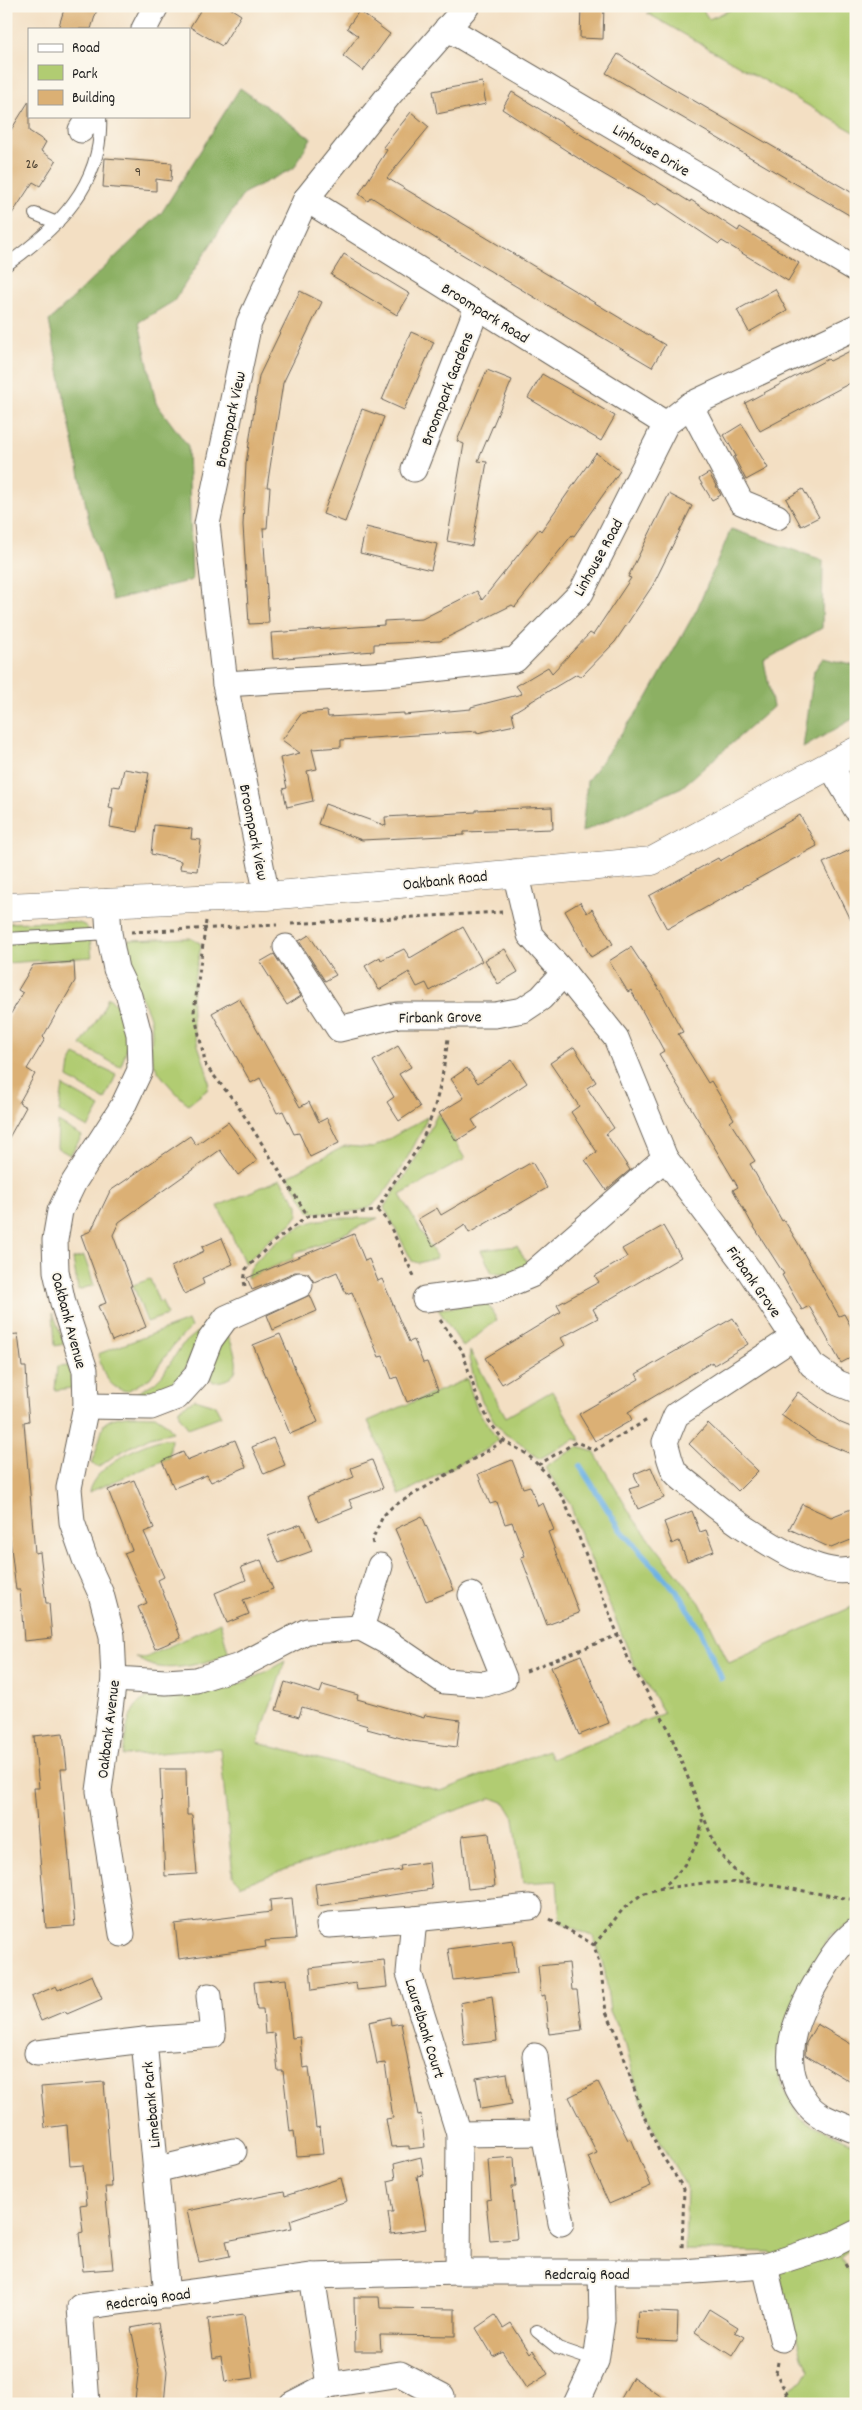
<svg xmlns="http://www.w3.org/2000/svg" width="862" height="2410" font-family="Dekko,sans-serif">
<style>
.green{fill:#b1cc72;stroke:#667447}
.forest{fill:#8cb064;stroke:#546640}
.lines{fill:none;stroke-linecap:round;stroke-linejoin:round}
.stream{stroke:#6eb2e4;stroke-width:6}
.building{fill:#dbb074}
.service-casing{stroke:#676056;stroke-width:14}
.minor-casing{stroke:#676056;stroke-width:27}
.tertiary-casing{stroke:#676056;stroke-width:29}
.path{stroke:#676056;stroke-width:3;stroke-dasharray:4 4;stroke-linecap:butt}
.service{stroke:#fff;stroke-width:12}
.minor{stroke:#fff;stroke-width:25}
.tertiary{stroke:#fff;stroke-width:28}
.labels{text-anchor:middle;stroke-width:4;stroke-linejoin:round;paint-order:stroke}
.number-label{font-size:14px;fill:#4c4132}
.street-label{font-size:16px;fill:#1c1c1c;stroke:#fbf7ec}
</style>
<rect width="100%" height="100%" fill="#fbf7ec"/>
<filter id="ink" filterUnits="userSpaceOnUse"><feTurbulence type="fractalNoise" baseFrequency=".02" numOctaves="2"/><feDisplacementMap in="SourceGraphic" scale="10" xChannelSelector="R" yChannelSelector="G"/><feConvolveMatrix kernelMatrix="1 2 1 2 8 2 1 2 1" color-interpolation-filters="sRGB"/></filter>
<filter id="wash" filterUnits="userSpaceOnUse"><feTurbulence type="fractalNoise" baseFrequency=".0096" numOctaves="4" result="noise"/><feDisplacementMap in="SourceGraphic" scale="20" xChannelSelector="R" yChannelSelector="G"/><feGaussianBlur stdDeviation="1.12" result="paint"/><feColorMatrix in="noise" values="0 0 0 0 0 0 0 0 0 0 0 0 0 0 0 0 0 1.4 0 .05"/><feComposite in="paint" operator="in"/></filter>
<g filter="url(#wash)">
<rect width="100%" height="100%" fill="#f3dfc3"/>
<!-- green -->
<g class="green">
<polygon points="665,6 700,6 709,19 739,6 856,6 856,133 647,13"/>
<path d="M59,921C95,923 88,926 92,957L6,963V923Z"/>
<path d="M190,938L200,943L201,947C195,973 189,999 193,1025C196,1045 206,1063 209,1082L207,1090L188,1105C177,1093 162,1080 154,1064C148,1050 154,1036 151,1022C145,994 117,970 128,940Z"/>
<path d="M108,997C129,1014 132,1044 120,1067L81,1045L102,1012Z"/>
<polygon points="75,1055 116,1075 105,1100 68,1078 70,1064"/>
<polygon points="63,1086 100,1107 88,1128 59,1112"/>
<polygon points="438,1113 465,1159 400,1195 437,1258 418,1263 412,1261 384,1207 413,1164"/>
<path d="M427,1117C422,1135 384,1203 366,1209C355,1213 326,1212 312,1213L309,1211L288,1176L345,1146L373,1148Z"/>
<polygon points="58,1122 82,1136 70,1155 57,1148"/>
<polygon points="280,1179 298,1205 298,1215 291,1224 269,1240 245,1264 218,1206"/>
<path d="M336,1218H378L319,1245L293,1254L294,1258L247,1278C248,1260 290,1231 306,1224C316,1220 326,1219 336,1218Z"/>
<polygon points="517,1246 528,1264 510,1273 492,1273 481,1250"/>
<polygon points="84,1256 94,1285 78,1290 73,1259"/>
<polygon points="150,1279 159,1302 162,1301 167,1315 147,1322 133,1285"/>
<polygon points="487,1303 497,1320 463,1347 438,1309"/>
<polygon points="53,1313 64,1344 55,1346"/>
<path d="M188,1321L191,1327L173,1346L150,1378L127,1391C108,1389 102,1371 98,1354Z"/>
<polygon points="210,1322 178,1382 161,1395 129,1398 154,1383 163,1374 182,1345"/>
<path d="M228,1335C236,1355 247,1381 213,1382L209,1376L213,1353Z"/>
<polygon points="470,1351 506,1417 552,1391 581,1441 575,1439 539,1459 519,1442 505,1434 494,1421 482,1401 476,1385 469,1359"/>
<polygon points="69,1365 72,1388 55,1390 57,1366"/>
<polygon points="467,1379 477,1409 498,1440 489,1448 400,1495 368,1421"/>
<polygon points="195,1399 215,1405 221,1416 188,1428 179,1415 179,1409"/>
<path d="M155,1416L167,1424L173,1432L150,1437L115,1455L99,1467L92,1464L104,1424C116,1413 139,1416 155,1416Z"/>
<path d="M164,1439H171L169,1458L89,1492C93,1467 142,1443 164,1439Z"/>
<path d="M578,1447L594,1452L633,1518L700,1603L729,1663L856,1605V1921L830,1935L788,2023L779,2078L799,2118L856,2145V2241L841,2258L856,2281V2404H796L788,2390L803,2380L809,2369L803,2359L771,2252L685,2250L687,2188L650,2123L636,2085L626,2046L610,2011L605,1972L594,1937L560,1922L557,1881L523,1883L514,1818L505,1803L492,1798L241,1885L233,1876L220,1748L123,1756C126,1738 126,1714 140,1702C151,1693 185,1697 200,1695C232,1691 258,1676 285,1661L258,1743L441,1791L548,1750L552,1759L664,1713L634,1664L577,1526L570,1503L545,1468L548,1464Z"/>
<path d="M220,1622L229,1655C202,1663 160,1678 136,1657L145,1658Z"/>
</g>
<!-- forest -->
<g class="forest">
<polygon points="240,88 311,138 294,168 244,193 174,301 139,322 156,403 188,446 192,580 113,600 89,521 49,321 162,212"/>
<polygon points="731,529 823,560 822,628 764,661 773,707 682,787 582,832 587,781 647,698 697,609"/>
<polygon points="823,658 856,666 856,717 803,748 814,671"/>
</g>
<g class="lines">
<!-- stream -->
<polyline class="stream" points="580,1466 620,1529 681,1597 701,1632 721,1678"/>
</g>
<g id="blocks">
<!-- building -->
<g class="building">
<polygon points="65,6 98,6 91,29 58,29"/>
<polygon points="203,6 227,6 241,15 222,46 190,27"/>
<polygon points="581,6 604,6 603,39 580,38"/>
<polygon points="359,11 390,34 363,71 343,56 358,36 347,28"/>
<polygon points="618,54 655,78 856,195 856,219 606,73"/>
<polygon points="482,82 486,104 437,114 433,91"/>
<polygon points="512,92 622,160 690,202 691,200 738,231 740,227 799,263 788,281 722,241 719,244 658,203 656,205 598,171 502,109"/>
<polygon points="29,101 29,131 46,142 41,151 56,161 40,186 33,182 6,223 6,138"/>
<polygon points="411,112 429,127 387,178 665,345 652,367 438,240 371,197 368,201 359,194 387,150 383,147"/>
<polygon points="105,158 172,163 171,181 156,179 156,191 103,187"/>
<polygon points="344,254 410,294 397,315 331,275"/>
<polygon points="775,289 787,311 749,332 737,310"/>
<polygon points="300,291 322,302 283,383 267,487 270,487 267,528 263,528 269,623 249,624 243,525 246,464 259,376"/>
<polygon points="411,332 434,342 404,410 382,400"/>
<polygon points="856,348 856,380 760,431 745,403 828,359 830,361"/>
<polygon points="487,370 512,380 478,461 487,462 472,546 447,541 464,444 457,441"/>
<polygon points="542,374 615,416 601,441 528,398"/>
<polygon points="362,409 384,417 345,522 323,514"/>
<polygon points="742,424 768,468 746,480 734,457 736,456 724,435"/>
<polygon points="596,453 620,471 574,536 572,535 515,607 512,605 440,641 374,644 374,651 273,659 271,633 384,625 384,621 422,619 477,591 482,600 539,529 541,531"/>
<polygon points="709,473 721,495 712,500 699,479"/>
<polygon points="803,489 819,517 801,526 786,499"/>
<polygon points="669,494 692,506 653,585 615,642 581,677 577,674 512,713 515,725 477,733 477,731 341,740 341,747 312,749 317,769 307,771 313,801 287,807 283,789 287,788 280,758 300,753 282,740 302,713 327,711 328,717 404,713 404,715 471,709 471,707 522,694 516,686 548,667 552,673 590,633 593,635 631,578 628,577"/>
<polygon points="366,527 437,544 431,570 360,553"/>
<polygon points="124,769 149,773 138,832 110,827 113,809 109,808 113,786 120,787"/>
<polygon points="325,804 386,826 385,817 476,812 476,810 552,807 553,829 464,832 464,835 362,840 318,824"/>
<polygon points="800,815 817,846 667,929 649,896 718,858 720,861"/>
<polygon points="154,825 192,829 191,839 201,840 197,871 180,869 181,861 151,854"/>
<polygon points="856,847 856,930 823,863"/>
<polygon points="580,902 587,913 592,909 613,944 591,957 565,911"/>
<polygon points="463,927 482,961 430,991 426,983 417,987 409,972 379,990 365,966 380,957 381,960 404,949 410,958"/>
<polygon points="309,935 336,975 325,981 299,941"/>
<polygon points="631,947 661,992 683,1032 678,1034 708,1083 711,1081 734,1119 730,1122 755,1161 750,1164 782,1221 784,1220 798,1243 839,1316 844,1314 856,1336 856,1355 841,1363 809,1306 802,1310 782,1275 784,1274 752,1224 733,1190 738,1187 659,1054 664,1051 631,990 628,992 609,961"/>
<polygon points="505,949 518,972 498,984 485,960"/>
<polygon points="274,954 301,996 287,1005 260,962"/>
<polygon points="74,962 75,981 43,1037 45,1039 27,1069 35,1074 19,1103 26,1107 6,1143 6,1022 23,993 18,990 33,965"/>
<polygon points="239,998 300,1107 309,1102 319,1122 327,1118 339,1143 310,1157 299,1133 294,1134 283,1111 277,1113 260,1078 251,1083 212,1013"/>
<polygon points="398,1046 411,1067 399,1074 420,1107 399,1121 387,1102 394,1097 373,1061"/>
<polygon points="574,1047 596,1082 587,1088 614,1128 606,1134 630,1170 606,1190 585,1160 597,1152 571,1112 579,1106 550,1063"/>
<polygon points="512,1060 527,1083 472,1120 477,1128 456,1141 439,1113 464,1098 451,1079 467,1068 478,1083"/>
<polygon points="228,1122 257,1161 238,1175 220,1150 119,1222 113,1235 132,1286 130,1286 146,1327 112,1341 98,1306 106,1303 81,1235 91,1231 110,1191 190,1136 196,1145"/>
<polygon points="532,1162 547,1188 469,1233 465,1225 433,1246 418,1219 437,1208 441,1215"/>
<polygon points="663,1226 681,1257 593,1309 598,1318 561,1338 565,1345 502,1384 485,1358 561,1312 557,1305 599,1282 595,1276 627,1257 622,1249"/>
<polygon points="354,1234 365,1261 369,1259 378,1281 382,1279 409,1342 414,1340 423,1363 427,1362 438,1390 407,1402 397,1377 392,1379 383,1356 379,1357 352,1292 346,1294 337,1272 314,1282 308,1273 295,1272 252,1290 247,1278"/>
<polygon points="222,1238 233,1264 202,1278 204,1284 184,1294 171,1267 204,1251 202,1247"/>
<polygon points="310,1295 317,1311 273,1330 267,1315"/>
<polygon points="733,1318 748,1344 714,1365 712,1362 628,1412 632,1420 595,1441 579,1414 639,1379 636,1374"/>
<polygon points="18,1334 22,1367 26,1367 27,1389 26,1389 29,1421 24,1422 35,1553 40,1552 46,1603 49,1603 52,1638 24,1641 20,1590 16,1590 10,1539 6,1540 6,1335"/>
<polygon points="280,1334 318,1422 290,1434 253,1345"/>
<polygon points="798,1392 841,1423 856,1429 856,1456 815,1439 781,1415"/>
<polygon points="708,1423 758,1471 738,1491 689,1444"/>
<polygon points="273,1438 285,1465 264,1474 252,1447"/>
<polygon points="235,1440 246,1467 211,1482 207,1475 174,1488 162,1461 183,1452 187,1460"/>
<polygon points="372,1460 383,1488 349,1500 353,1508 318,1522 308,1496 354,1477 351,1468"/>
<polygon points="512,1460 523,1488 530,1486 538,1506 543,1503 554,1530 548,1532 579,1613 547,1625 521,1557 525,1556 512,1522 505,1524 497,1502 490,1504 478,1474"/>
<polygon points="651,1467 664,1498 638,1509 629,1489 639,1486 634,1474"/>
<polygon points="134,1480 154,1528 144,1532 164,1577 158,1580 181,1638 155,1649 138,1607 147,1603 124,1553 132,1550 108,1490"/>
<polygon points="802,1504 831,1517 856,1507 856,1538 831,1548 789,1529"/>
<polygon points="692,1511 700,1532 706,1530 714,1551 687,1561 679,1541 672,1544 664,1522"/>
<polygon points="422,1516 454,1590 426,1601 395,1529"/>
<polygon points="301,1524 312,1551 279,1563 268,1536"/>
<polygon points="261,1560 273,1589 243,1600 249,1614 227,1623 215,1593 246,1580 241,1567"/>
<polygon points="581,1655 609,1723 579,1735 551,1667"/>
<polygon points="285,1682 320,1693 323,1685 358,1695 357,1699 424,1718 425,1715 460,1720 457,1747 412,1741 367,1729 368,1726 302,1707 299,1717 276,1710"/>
<polygon points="63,1733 67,1769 61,1769 75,1926 46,1928 34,1788 39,1788 34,1736"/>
<polygon points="160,1769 186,1769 187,1815 192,1815 197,1874 165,1876"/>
<polygon points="489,1833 495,1886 468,1889 462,1836"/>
<polygon points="429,1862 432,1889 318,1906 315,1884 401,1870 400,1866"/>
<polygon points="292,1898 296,1939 265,1941 266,1947 179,1959 175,1924 271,1912 270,1900"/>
<polygon points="513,1940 517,1973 453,1980 448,1949"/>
<polygon points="384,1960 387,1987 357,1990 356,1983 312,1990 310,1968"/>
<polygon points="569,1963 572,1990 577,1990 582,2030 549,2034 545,1995 541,1996 538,1966"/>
<polygon points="92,1975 102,1999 67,2014 65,2011 41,2021 31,1997 56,1986 58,1990"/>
<polygon points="286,1979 292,2038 300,2037 303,2068 309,2067 316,2128 320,2127 323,2154 297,2156 294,2131 290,2132 283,2071 278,2071 274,2033 265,2034 263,2009 257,2009 254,1982"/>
<polygon points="492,1996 497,2041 464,2045 460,2003"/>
<polygon points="390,2017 391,2025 401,2023 418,2115 421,2114 425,2147 409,2149 409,2146 391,2147 386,2119 393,2118 385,2063 377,2064 369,2022"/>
<polygon points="817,2024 856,2047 856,2085 805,2055 806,2043"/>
<polygon points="507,2073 512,2104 481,2109 476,2078"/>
<polygon points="104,2082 112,2187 105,2187 113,2269 83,2271 79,2233 83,2232 80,2205 87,2204 83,2165 70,2166 67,2125 45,2128 41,2087"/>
<polygon points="598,2082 628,2140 631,2138 651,2186 609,2204 588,2157 597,2153 569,2097"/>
<polygon points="421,2157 424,2175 417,2176 426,2229 391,2234 388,2212 393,2212 388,2181 396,2179 394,2164"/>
<polygon points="514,2157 516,2187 512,2187 517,2239 490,2241 486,2200 491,2199 488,2159"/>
<polygon points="341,2178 347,2201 290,2220 292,2228 226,2241 230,2256 199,2262 187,2211 284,2192 285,2196"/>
<polygon points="354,2297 379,2297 380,2308 455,2309 455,2336 380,2335 381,2351 355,2351"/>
<polygon points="709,2309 738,2327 735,2332 744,2337 732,2356 695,2332"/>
<polygon points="638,2311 678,2313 677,2342 636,2340"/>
<polygon points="244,2314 253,2378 225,2382 221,2356 213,2358 208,2319"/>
<polygon points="495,2315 503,2328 511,2323 530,2353 533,2350 548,2374 526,2388 502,2351 493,2356 476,2328"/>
<polygon points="158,2323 167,2371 164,2404 135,2400 139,2367 131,2328"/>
<polygon points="633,2377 672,2404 618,2404"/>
</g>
</g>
</g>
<g filter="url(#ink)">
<use href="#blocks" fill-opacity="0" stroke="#676056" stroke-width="1"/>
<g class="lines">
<defs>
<g id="service">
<polyline points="35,214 57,223"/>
<path d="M6,265C57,229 104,184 100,116"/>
<polyline points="6,939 109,933"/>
<polyline points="537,2331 558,2348 596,2361"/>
</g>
<g id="minor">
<polyline points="447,28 856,269"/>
<polyline points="144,29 156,6"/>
<polyline points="81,130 90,116"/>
<polyline points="306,199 666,424"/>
<polyline points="690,405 741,502 777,517"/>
<polyline points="414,469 477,308"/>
<polyline points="225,684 388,674 515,660 581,593 666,424 690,405 856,327"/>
<polyline points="830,765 856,809"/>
<polyline points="515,872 530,935 564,973 616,1038 665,1158 749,1270 812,1365 838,1383 856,1390"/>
<polyline points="267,896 225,684 207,524 249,323 306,199 390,94 467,6"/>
<polyline points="107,902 109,933 116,969 129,996 139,1034 140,1070 123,1106 74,1182 60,1211 55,1240 56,1271 63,1303 85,1370 86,1406 69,1488 72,1522 85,1559 101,1594 112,1636 114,1679 99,1791 122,1934"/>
<polyline points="286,947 339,1029 398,1015 495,1015 523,1010 541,998 564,973"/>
<polyline points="425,1299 495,1290 531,1275 665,1158"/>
<path d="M794,1337L676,1415L665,1442C668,1451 670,1464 675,1472C680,1478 689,1484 695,1489C725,1515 817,1586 856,1568"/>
<polyline points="86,1406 151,1407 177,1397 196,1376 210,1340 226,1318 300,1285"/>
<polyline points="361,1628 380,1566"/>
<polyline points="114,1679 166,1682 196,1680 240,1666 307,1631 361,1628 387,1642 444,1681 485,1684 504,1678 471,1595"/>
<polyline points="414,1919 409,1973 459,2134 458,2272"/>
<polyline points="329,1925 414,1919 530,1907"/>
<path d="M856,1931C840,1943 830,1959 820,1976C795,2017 774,2063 809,2106C820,2119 841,2124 856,2131"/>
<polyline points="144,2040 167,2296"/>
<polyline points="37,2053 144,2040 213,2035 209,1996"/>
<polyline points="535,2056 544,2133 561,2223"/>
<polyline points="459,2134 544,2133"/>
<polyline points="155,2170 234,2151"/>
<polyline points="765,2266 782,2339"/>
<polyline points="312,2276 329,2385"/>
<polyline points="87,2404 80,2307 312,2276 458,2272 682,2272 765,2266 834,2244 856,2233"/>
<polyline points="292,2404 329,2385 400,2374 442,2396"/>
<polyline points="576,2404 596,2361 602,2320 601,2273"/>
</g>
<polyline id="tertiary" points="6,907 267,896 652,861 856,751"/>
</defs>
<!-- service casing -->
<use href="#service" class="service-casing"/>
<!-- minor casing -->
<use href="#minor" class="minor-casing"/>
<!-- tertiary casing -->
<use href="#tertiary" class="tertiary-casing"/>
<!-- path -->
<g class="path">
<polyline points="206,921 194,1012 206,1066 236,1103 308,1216"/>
<polyline points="291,924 502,912"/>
<polyline points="131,932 277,925"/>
<path d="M378,1211C387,1188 404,1170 417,1149C436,1115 443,1077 448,1038"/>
<polyline points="245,1286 244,1281 246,1269 272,1243 308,1216 378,1211 387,1220 415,1278"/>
<polyline points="440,1320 462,1350 477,1397 489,1421 504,1441 527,1454 545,1472 564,1500 618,1635"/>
<polyline points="538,1465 576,1442 595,1450 649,1419"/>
<polyline points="373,1544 372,1540 383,1516 392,1507 504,1441"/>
<polyline points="526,1671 618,1635 631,1665 668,1728 717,1850 735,1871 752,1882"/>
<path d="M660,1888C680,1877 702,1843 702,1819"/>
<polyline points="550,1919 594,1945 601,1971 606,2012 616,2032 639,2104 659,2151 684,2189 682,2249"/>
<polyline points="594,1945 624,1908 642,1894 657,1889 705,1883 752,1882 856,1900"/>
<polyline points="845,2264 856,2282"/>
<polyline points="778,2362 776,2373 792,2404"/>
</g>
<!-- service -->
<use href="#service" class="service"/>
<!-- minor -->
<use href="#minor" class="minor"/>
<!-- tertiary -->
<use href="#tertiary" class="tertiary"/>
</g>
</g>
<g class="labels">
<!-- number labels -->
<g class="number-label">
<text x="32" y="168">26</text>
<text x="138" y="176">9</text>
</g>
<!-- street labels -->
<g class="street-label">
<text transform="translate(652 149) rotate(31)" y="6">Linhouse Drive</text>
<text transform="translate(486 312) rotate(32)" y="6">Broompark Road</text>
<text transform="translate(446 388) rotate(-69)" y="6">Broompark Gardens</text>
<text transform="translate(229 419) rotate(-78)" y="6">Broompark View</text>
<text transform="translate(597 557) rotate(-61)" y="6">Linhouse Road</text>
<text transform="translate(255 832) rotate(79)" y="6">Broompark View</text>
<text transform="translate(445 879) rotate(-6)" y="6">Oakbank Road</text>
<text transform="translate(440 1016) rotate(-1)" y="6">Firbank Grove</text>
<text transform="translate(755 1281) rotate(55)" y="6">Firbank Grove</text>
<text transform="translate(70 1320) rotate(75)" y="6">Oakbank Avenue</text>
<text transform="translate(107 1729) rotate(-83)" y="6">Oakbank Avenue</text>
<text transform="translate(426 2028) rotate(73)" y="6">Laurelbank Court</text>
<text transform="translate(150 2105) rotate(-95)" y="6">Limebank Park</text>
<text x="587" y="2279">Redcraig Road</text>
<text transform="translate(148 2298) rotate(-8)" y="6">Redcraig Road</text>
</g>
</g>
<!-- margin -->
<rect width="862" height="2410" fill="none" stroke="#fbf7ec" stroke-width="25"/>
<!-- legend -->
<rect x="28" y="28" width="162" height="90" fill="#fbf7ec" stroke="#a29f99"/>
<rect x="38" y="44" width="25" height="8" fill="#ffffff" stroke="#a29f99"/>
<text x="72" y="52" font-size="15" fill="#1c1c1c">Road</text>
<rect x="38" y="65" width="25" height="15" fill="#b1cc72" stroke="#a29f99"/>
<text x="72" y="78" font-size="15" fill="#1c1c1c">Park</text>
<rect x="38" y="90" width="25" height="15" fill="#dbb074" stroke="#a29f99"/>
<text x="72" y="102" font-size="15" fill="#1c1c1c">Building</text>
</svg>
